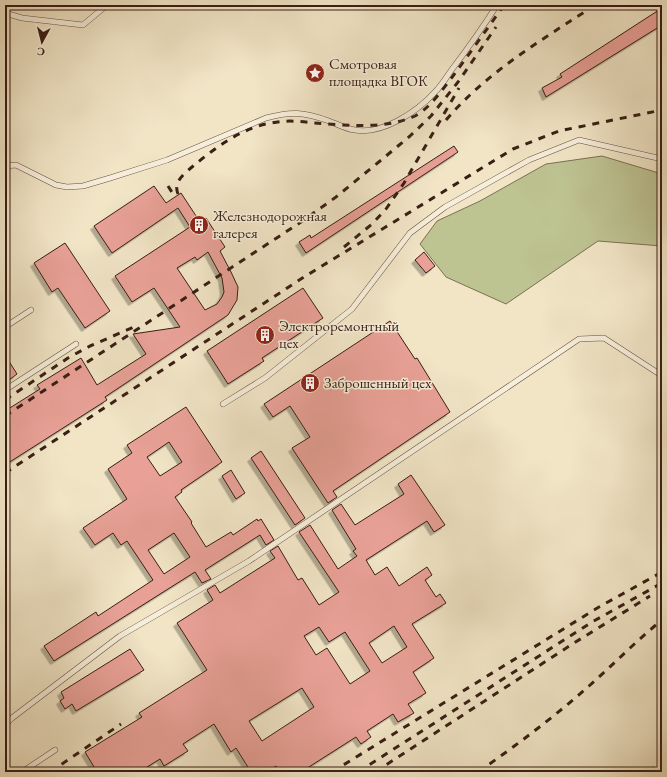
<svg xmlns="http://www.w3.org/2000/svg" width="667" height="777" font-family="'EB Garamond',serif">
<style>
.green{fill:#bec392;stroke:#7b7053}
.building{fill:#e9a197;stroke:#381e14;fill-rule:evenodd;filter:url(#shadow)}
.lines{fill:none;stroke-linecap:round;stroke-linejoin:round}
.service-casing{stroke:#665040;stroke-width:6}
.service{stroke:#f6eeda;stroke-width:5}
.rail{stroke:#381e14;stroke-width:3;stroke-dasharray:7 7;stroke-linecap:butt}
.labels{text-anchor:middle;stroke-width:3;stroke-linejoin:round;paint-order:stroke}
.poi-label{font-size:15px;fill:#381e14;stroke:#f6eeda;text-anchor:start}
</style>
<defs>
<filter id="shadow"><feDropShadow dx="-3.5" dy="3.5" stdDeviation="0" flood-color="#0004"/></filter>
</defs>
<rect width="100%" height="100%" fill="#f1e5c6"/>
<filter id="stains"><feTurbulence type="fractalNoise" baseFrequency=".005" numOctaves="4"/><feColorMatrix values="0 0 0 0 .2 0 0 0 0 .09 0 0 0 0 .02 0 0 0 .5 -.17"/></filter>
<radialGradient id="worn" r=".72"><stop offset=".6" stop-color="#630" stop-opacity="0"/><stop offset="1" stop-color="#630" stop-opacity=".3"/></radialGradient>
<!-- green -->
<polygon class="green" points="602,156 662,174 662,246 598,241 506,304 446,277 420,244 437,221 480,201 546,164"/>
<!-- building -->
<g class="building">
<polygon points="662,8 662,25 546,97 542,88 562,77 560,74"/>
<polygon points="454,146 458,152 306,253 299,242 310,235 311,238"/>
<path d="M154,186L166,203L181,193L200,222L206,218L225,247L220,251L231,272L238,287L237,300L228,315L105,397L107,400L5,465V411L40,389L37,385L81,358L97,385L146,354L133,334L180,327L154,288L132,302L115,276L190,227L178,208L112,253L94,226ZM208,252L222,278L224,292L222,297L217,304L205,310L177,268L195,257L197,260Z"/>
<polygon points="65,243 110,311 85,328 58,288 52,292 34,263"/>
<polygon points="424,252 435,266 426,273 415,260"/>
<polygon points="303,288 323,318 262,358 264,361 228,384 207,351"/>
<polygon points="390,321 415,359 417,358 450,412 333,491 337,497 328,503 292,448 310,437 290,406 273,417 264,404"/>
<polygon points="5,355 17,374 5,383"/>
<path d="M186,407L222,462L181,490L182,492L175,497L192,522L191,523L206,547L231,532L233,535L257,519L258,521L261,519L274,540L266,545L260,535L205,570L211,579L202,583L195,572L54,661L44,646L96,612L98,616L153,580L127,541L121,545L113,533L95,545L83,528L127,499L108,469L132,453L127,445ZM169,442L182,462L160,476L147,457ZM174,533L190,557L164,574L148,550Z"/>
<polygon points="261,451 305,518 295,525 251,458"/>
<polygon points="231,470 245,493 236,499 222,476"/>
<path d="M411,475L445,525L434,532L427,521L366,560L375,575L387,567L399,586L427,567L432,575L425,580L436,597L440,594L446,603L412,624L434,658L413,672L426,693L408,704L414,713L398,722L393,714L367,731L371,737L361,744L356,737L301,772H280L276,766L266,772H251L236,748L231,752L214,724L183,744L188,751L164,766L160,759L139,772H97L85,752L142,717L139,713L207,670L177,623L213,600L207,590L215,585L220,593L275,558L270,551L278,546L298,580L302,578L319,605L339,592L299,532L310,525L338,569L357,556L353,551L356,549L332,510L341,504L355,525L404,494L398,484ZM394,626L407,647L382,663L369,643ZM319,627L329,642L345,632L370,671L350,684L327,648L316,655L304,636ZM302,688L314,707L262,741L249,721Z"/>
<polygon points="130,649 144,670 76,711 72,704 65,709 60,701 64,698 61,692"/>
</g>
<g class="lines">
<defs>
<g id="service">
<polyline points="5,13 22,18 83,25 107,5"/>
<path d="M5,166L16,165L56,185L67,187L83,186L110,178L167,160L266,118C291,111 304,112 329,121C337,124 346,129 355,130C382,135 417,112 435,92C442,85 447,76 453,68C469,47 483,27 497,5"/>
<polyline points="5,327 31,310"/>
<polyline points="5,390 76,344"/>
<polyline points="223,404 265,378 352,309 410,233 445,207 529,160 579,140 662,159"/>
<polyline points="5,725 12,718 120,636 249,561 579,339 604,338 661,375 662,377"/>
<polyline points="22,772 55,750"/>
</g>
</defs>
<!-- service casing -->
<use href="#service" class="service-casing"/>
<!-- service -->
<use href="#service" class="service"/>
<!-- rail -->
<g class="rail">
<path d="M446,120C488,71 542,40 595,5"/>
<polyline points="168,186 175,197"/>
<path d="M178,194C173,182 184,174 192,167C215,148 241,128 271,123C285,120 299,121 313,123C346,125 385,130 415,116C429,109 443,89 453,76C470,53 487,29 504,5"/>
<polyline points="344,247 372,224 386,209 404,183 459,88"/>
<polyline points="5,400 68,358 90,346 134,327"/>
<polyline points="5,416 301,222 336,197 380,161 410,136 431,116 458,82 496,27"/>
<polyline points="5,473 304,277 513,149 559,131 662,110"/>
<polyline points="50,772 121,724"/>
<polyline points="332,772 599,607 662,572"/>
<polyline points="358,772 592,622 662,583"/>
<polyline points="375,772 574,643 650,596"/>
<path d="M478,772C517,745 554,717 589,686C614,664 637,640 662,620"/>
<polyline points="649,772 662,761"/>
</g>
</g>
<!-- icons -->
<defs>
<symbol id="sight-disc" viewBox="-11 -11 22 22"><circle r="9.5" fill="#8f2418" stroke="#f6eeda"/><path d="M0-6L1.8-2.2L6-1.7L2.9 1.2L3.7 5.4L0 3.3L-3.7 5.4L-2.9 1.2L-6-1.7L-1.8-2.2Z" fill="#fff"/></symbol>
<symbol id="building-disc" viewBox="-11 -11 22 22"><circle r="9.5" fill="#8f2418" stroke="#f6eeda"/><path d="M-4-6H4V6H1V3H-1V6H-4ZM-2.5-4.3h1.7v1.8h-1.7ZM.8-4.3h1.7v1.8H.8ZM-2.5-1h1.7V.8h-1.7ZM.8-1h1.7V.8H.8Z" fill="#fff"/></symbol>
</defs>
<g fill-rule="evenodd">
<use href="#sight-disc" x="304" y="62" width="22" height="22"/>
<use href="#building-disc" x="188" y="214" width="22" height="22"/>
<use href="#building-disc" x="254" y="324" width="22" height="22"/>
<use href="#building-disc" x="299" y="372" width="22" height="22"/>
</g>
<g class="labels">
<!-- poi labels -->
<g class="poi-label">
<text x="329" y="69">Смотровая<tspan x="329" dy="17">площадка ВГОК</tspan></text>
<text x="213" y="221">Железнодорожная<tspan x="213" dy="17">галерея</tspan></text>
<text x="279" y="331">Электроремонтный<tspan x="279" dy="17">цех</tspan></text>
<text x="324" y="388">Заброшенный цех</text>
</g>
</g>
<!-- margin -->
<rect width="667" height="777" fill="none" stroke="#f1e5c6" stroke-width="20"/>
<rect x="6" y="6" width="655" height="765" fill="none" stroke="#381e14" stroke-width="2"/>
<rect x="10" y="10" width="647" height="757" fill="none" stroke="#381e14"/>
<!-- north arrow -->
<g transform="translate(42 42) rotate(187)" stroke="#f6eeda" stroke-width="3" paint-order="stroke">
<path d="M0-3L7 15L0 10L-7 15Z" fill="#381e14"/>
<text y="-6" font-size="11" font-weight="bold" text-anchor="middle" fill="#381e14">С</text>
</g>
<rect width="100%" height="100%" filter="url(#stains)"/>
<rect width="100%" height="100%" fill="url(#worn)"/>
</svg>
